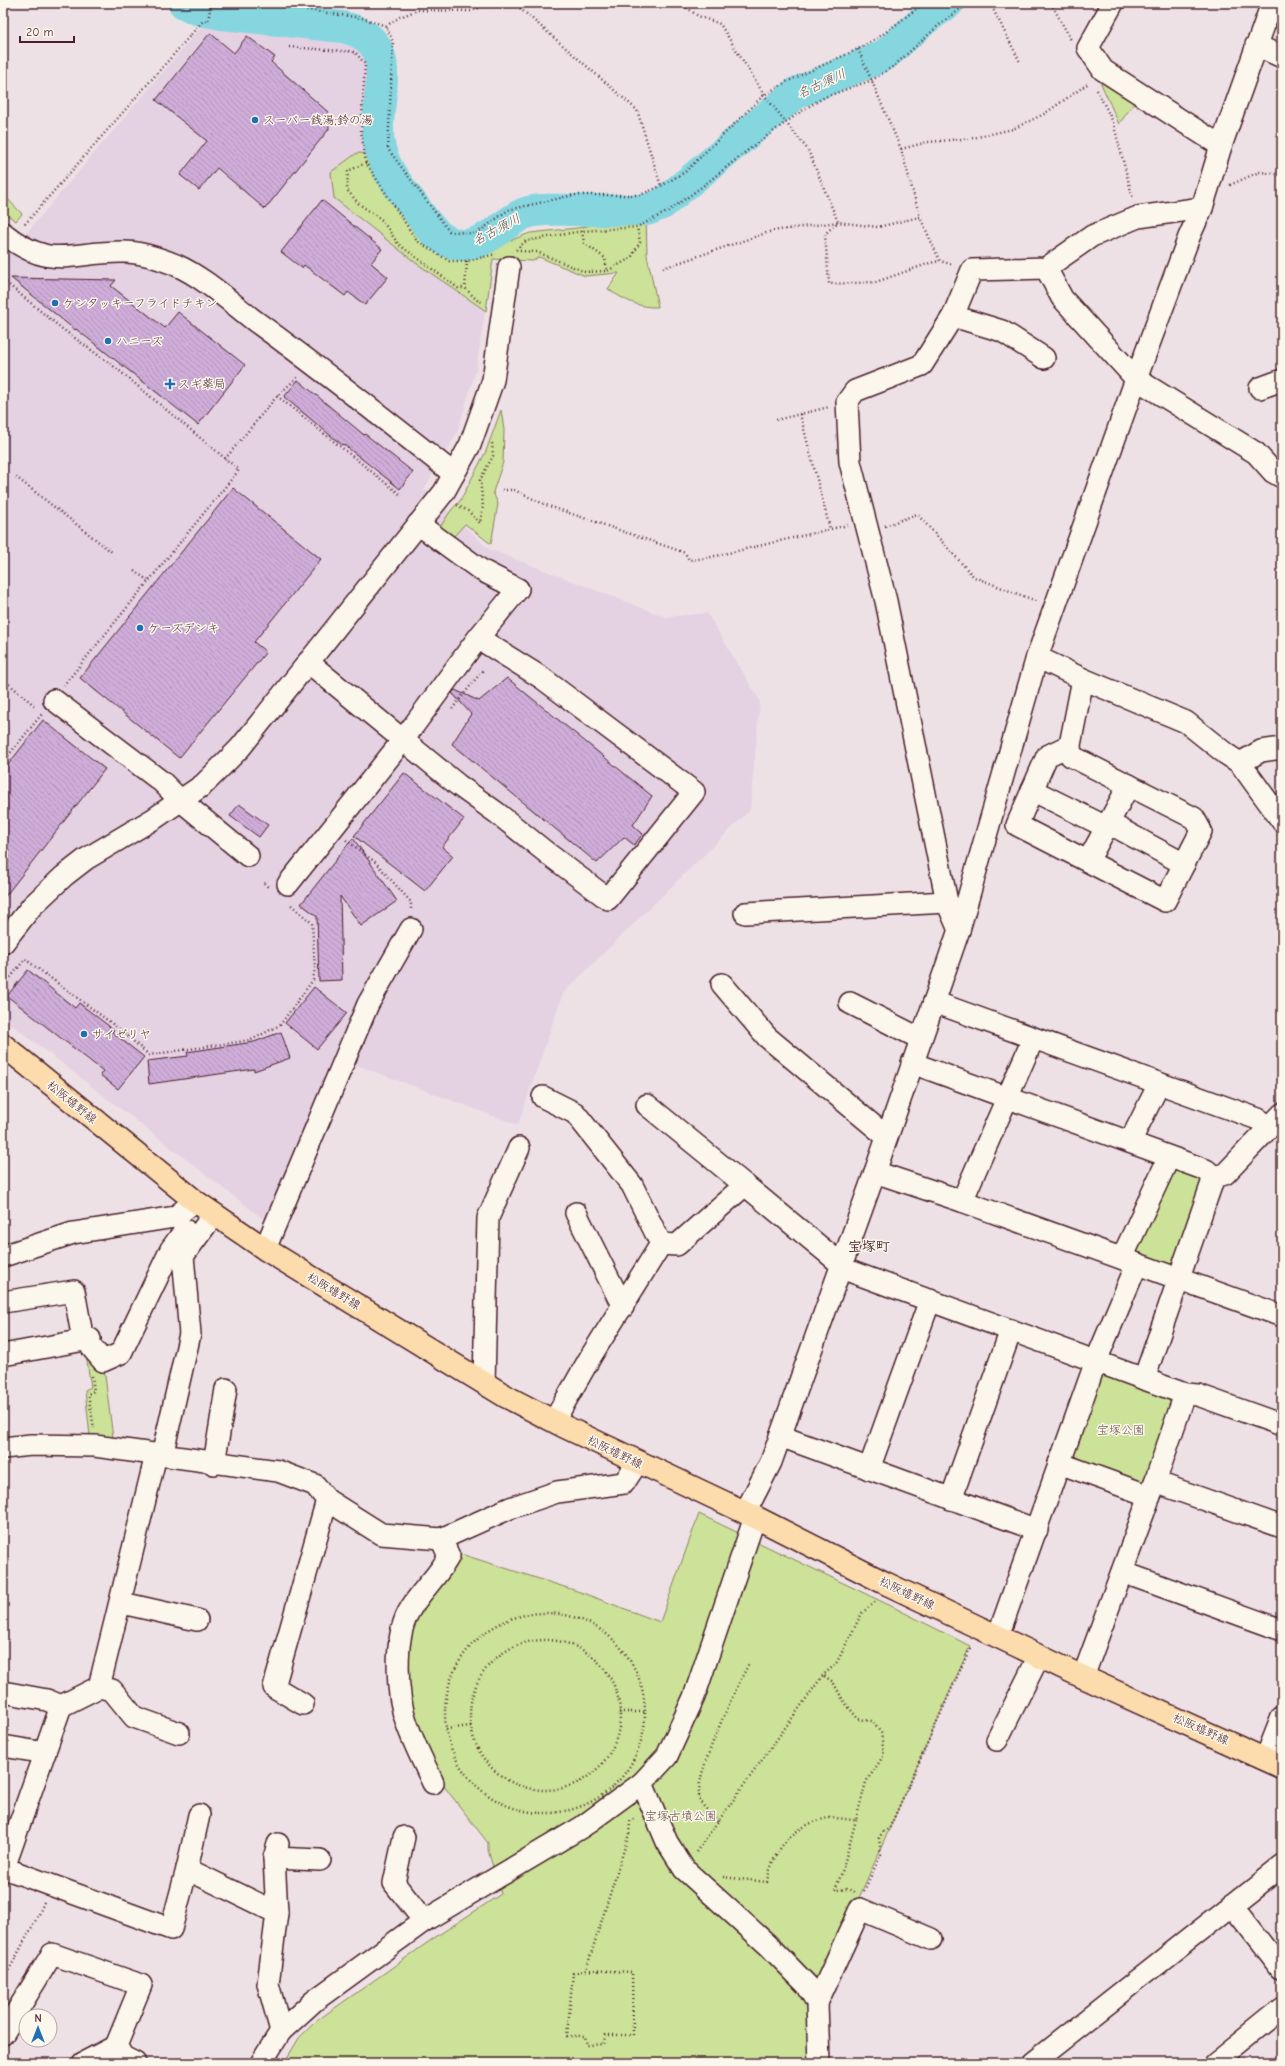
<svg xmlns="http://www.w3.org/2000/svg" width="1285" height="2066" font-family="'Comic Neue','Klee One',sans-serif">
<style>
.built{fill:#e4d1e2}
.park{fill:#cbe298;stroke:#8a8062}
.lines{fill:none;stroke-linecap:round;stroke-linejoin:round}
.river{stroke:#85d6df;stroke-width:32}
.building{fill:url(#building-back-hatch);stroke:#4a1f2b}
.minor-casing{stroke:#4a1f2b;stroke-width:24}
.major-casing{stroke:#4a1f2b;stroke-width:25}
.path{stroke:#4a1f2b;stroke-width:2.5;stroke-dasharray:1 3;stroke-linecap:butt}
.minor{stroke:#fbf7ec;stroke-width:21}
.major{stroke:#fcdcac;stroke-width:22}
.poi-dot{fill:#1f6fb2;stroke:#fbf7ec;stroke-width:1.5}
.labels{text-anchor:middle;stroke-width:3;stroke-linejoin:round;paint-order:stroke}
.poi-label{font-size:12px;fill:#4a1f2b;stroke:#fbf7ec;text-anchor:start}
.street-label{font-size:12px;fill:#4a1f2b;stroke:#fbf7ec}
.park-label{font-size:12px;fill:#6a5046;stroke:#fbf7ec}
.water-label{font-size:13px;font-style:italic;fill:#5c5661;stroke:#fbf7ec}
.quarter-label{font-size:14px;font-weight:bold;fill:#4a1f2b;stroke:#fbf7ec}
</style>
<defs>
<pattern id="building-back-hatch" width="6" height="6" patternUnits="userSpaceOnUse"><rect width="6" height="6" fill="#ceadd8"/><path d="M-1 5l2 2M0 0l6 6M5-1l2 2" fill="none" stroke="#b294ba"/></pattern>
</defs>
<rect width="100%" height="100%" fill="#eee1e6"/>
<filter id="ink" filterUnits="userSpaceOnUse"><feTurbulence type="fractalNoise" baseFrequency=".025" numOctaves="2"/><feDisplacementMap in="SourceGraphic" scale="8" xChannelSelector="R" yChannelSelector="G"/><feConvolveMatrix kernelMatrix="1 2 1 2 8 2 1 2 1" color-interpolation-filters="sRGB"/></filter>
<g filter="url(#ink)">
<!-- built -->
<polygon class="built" points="206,21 360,47 370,57 371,155 421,238 451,255 494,252 476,370 457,433 424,489 489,549 666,617 707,613 760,701 750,810 563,993 518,1125 338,1058 266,1221 3,1018 3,254 7,256"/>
<!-- park -->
<g class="park">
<polygon points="1099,79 1135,102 1119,124"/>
<path d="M357,153L373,154L417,233L449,255L470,256L530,233L577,228L646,214L647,255L658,307C639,308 624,300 608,289L619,273L585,276L539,257L533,261L493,259L486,311L416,263L334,198L331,172Z"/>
<polygon points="3,194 22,214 16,221 3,212"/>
<polygon points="501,410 504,430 503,462 493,492 498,504 491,544 465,524 453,537 440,527 452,509 460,501 486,451"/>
<polygon points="1176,1166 1200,1177 1203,1185 1175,1260 1168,1266 1137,1255 1133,1247"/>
<polygon points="85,1349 104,1368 113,1438 90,1436 85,1390 91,1387"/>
<polygon points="1107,1375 1167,1397 1172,1405 1146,1481 1136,1483 1073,1461 1071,1449 1098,1377"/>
<polygon points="699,1514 891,1606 970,1646 810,2009 811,2063 294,2063 287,2058 299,2038 315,2022 434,1938 501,1894 488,1850 488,1843 443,1785 416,1724 412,1711 405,1653 414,1618 448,1577 461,1554 580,1592 660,1622"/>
</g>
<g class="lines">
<!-- river -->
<path class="river" d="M184,3L196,9L222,14L342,27C409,40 369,103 380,149C386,172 402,190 416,209C427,224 436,239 455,244C482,250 500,225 523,214C537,208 556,210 571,210C596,210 622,210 647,210L662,204L796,93L885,55L924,20L948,3"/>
</g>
<!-- building -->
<g class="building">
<polygon points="210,33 234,53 247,36 275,57 271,62 328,112 329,129 265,209 217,168 199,190 180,175 207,141 156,100"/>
<polygon points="322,200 382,249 371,263 388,277 365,305 348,292 345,296 304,265 302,268 281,252"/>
<polygon points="11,278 116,280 111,286 165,328 178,312 245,365 198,425 76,329 75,330"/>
<polygon points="298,380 364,435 365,434 413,472 400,489 343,444 342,445 284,397"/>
<polygon points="233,488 321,559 254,642 266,652 179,758 80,678"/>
<polygon points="507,678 652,796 633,825 643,834 634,845 624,837 597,863 452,744 471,714 452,693 455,690 479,701"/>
<polygon points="43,720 105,769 3,899 3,771"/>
<polygon points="404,773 464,819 442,847 453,856 425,891 354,836"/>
<polygon points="239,804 268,825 259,837 230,816"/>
<polygon points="353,838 397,901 361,926 340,896 342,980 319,981 317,916 301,904"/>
<polygon points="28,970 75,1008 79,1003 114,1030 112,1032 144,1057 118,1089 100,1075 103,1071 7,996"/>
<polygon points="314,987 347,1013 317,1049 285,1023"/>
<polygon points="281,1032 290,1058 254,1071 254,1069 149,1084 147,1061 188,1056 187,1052 254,1042"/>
</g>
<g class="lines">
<defs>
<g id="minor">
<polyline points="1113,3 1088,48 1103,70 1221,146"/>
<polyline points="1256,45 1282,57"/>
<path d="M3,233C52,272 70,251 124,252C142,252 159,258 176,265C205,278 230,302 255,321C323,370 388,422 454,474"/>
<polyline points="1046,268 1062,298 1136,379 1256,453 1273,472 1282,477"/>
<polyline points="953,316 1002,331 1044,358"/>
<polyline points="1260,388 1282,380"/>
<polyline points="418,524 481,570 518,589 478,638 542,678 694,792 608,899 547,853 497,813 458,785 403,740 478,638"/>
<polyline points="1037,657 1083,679 1186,722 1226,754 1240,763 1282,821"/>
<polyline points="54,700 162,782 180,800 248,856"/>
<polyline points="1070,745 1047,756 1017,825 1165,901 1201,831 1194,818 1071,756 1070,745 1083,679"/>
<polyline points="1240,763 1261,751 1282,748"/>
<polyline points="1032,790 1106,827 1118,828 1184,864"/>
<polyline points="1088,861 1129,785"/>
<polyline points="288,884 403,740 308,662"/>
<polyline points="745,913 947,902"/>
<polyline points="959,930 947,902 886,601 850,462 847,402 855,391 922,365 953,316 972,270 1046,268 1092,236 1138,217 1202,208"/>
<polyline points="3,943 32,906 64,876 86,859 155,818 203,785 240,748 444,492 470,445 493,380 509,267"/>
<polyline points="722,984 767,1037 887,1137"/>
<polyline points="934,1002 1258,1119 1270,1127"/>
<polyline points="850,1003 921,1039"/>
<polyline points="912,1063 1206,1170 1214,1177"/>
<polyline points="543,1097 575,1113 632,1185 661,1244"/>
<polyline points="647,1105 745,1185"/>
<polyline points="1130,1142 1159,1084"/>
<polyline points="875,1172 962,1201 1282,1316"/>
<polyline points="962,1201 1033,1039"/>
<polyline points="576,1213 623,1307"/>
<polyline points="265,1249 368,1004 411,929"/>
<polyline points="3,1256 73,1233 175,1217 195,1201"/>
<polyline points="1122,1258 1169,1157"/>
<polyline points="841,1268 1144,1379 1185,1394 1198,1395 1282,1425"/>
<polyline points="3,1302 74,1291 83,1340"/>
<polyline points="92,1348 103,1361 121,1353 171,1249 185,1230"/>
<polyline points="3,1355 90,1339"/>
<polyline points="1144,1379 1214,1177 1225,1174 1282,1114"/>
<polyline points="484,1383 488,1218 519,1148"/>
<polyline points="554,1421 591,1356 661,1244 677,1245 745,1185 842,1265"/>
<polyline points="780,1436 1037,1530"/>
<polyline points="3,1448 31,1445 95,1446 278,1471 315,1485 327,1500 381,1534 441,1539 510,1508 557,1492 624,1483 637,1463"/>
<polyline points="156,1455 99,1687 61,1706 4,1868 171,1929 187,1869 277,1913 268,1984 281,2031"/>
<polyline points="162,1456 190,1334 183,1256 214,1214"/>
<polyline points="1059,1463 1150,1496"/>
<polyline points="214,1464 226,1389"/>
<polyline points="869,1469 930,1300"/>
<polyline points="1155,1482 1282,1527"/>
<polyline points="951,1499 1011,1330"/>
<polyline points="745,1513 771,1462 875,1172 959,930 1037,657 1136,379 1189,237 1202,208 1221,146 1272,3"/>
<polyline points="1122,1572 1282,1630"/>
<polyline points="122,1603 197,1620"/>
<polyline points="998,1636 1096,1361 1137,1264"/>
<polyline points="1083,1677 1155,1482 1185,1394"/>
<polyline points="99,1687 112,1690 134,1717 179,1733"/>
<polyline points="3,1692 47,1700 61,1706"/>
<polyline points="303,1704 274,1687 327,1500"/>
<polyline points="997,1740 1039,1656"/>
<polyline points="3,1746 45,1753"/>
<polyline points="1266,1758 1282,1717"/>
<path d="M433,1783C424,1763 414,1744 407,1724C396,1695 394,1640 408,1613C419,1592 438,1577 449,1556L441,1539"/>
<polyline points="642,1783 667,1842 684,1869 768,1945 807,1985 817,2003 819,2063"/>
<polyline points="404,1837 394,1883 424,1921"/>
<polyline points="274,1858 320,1860"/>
<polyline points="187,1869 199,1815"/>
<polyline points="1232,1905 1282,1969"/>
<polyline points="277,1913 274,1858 278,1844"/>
<polyline points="817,2003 860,1909 931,1939"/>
<polyline points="3,2034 52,1954 141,1985 116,2046 123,2057 135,2063"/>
<polyline points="83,2063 116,2046"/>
<polyline points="261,2063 281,2031 314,2001 424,1921 582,1827 642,1783 667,1756 694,1697 755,1517"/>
<polyline points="1032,2063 1282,1866"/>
<polyline points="1214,2063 1282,2008"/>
</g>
<polyline id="major" points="3,1045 195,1201 265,1249 507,1397 563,1426 755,1517 883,1582 1083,1677 1282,1767"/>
</defs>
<!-- minor casing -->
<use href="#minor" class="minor-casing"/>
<!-- major casing -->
<use href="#major" class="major-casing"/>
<!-- path -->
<g class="path">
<polyline points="206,3 210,4"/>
<polyline points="259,3 362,18 386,26 393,42 388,149 449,231 476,234 508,210 574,195 640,195 661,186 685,172 764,95 786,82 858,49 882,35 924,3"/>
<polyline points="514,3 637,110 661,186"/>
<polyline points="680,3 698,16 720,24 765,96 808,150 838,222 878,227 920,217 940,261 954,265"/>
<polyline points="990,3 1020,62"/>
<polyline points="1051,3 1071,40"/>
<polyline points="386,26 400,17 418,10 472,11 489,3"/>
<polyline points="289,47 355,52 365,64 361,132 366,163 417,241 449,261 467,261 496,254"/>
<polyline points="858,49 901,149 920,217"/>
<polyline points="1097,90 1113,122 1133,199"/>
<polyline points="901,149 928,142 973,138 1013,129 1044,114 1089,83"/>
<polyline points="366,163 348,171 347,190 359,204 382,220 398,244 458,288 465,288"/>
<polyline points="1230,185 1259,172 1282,174"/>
<polyline points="25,224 203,21 208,21 211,3"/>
<polyline points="582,231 584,243 605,258 607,271"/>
<polyline points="516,250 526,241 582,231 637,227 667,212 703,186 753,146 806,108 825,97 872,80 894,66 939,25 959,10 973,3"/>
<polyline points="520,251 537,252 585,272 607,271 631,258 640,242 637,227"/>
<polyline points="467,261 465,288 478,301 484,302"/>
<polyline points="663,268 772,231 838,222 825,234 829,284 876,282 930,263 940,261"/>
<polyline points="3,280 61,328 116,368 239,470 64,685"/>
<polyline points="277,396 402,496"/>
<polyline points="800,414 830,529"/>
<polyline points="776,420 829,407"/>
<polyline points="225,459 277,396 298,377"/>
<polyline points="16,477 113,553"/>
<polyline points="502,490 514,490 546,505 677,550 685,553 689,560 707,558 848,525"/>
<polyline points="457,505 468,511 480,523 483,506 480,480 493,456 492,442"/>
<polyline points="885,526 917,514 974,577 1036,601"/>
<polyline points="134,571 149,581"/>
<polyline points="3,679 35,706"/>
<polyline points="452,709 483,670"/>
<polyline points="3,762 42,714"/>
<polyline points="346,840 375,862 411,902 411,911"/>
<polyline points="264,883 269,888"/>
<polyline points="3,987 25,959 118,1028 149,1055 251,1040 280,1025 313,980 315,968 312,923 289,903"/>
<polyline points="92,1376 94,1391 88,1394 94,1428"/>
<circle cx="545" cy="1713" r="100"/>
<circle cx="545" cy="1715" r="75"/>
<polyline points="619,1712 645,1712"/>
<polyline points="446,1729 471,1726"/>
<path d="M718,1821C713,1815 703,1808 700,1800C691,1779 738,1685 749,1663"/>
<polyline points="696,1852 823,1675 836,1664 862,1613 876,1601"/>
<path d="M723,1877L767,1882C772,1851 793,1826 824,1819C833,1816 846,1820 856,1820L866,1782L884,1755L881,1733L872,1721L858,1719L843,1700L833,1682L823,1675"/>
<polyline points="864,1891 881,1854 879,1838 883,1832 889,1829 971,1646"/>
<polyline points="854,1892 848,1889 835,1890 842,1872 856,1820"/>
<polyline points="586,1970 632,1972 633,2035 606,2035 603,2044 587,2045 585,2036 567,2036 573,1973 586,1970 629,1834 630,1821 635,1818"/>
<polyline points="3,1981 39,1914 44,1902"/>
</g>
<!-- minor -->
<use href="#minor" class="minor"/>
<!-- major -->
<use href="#major" class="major"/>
</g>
</g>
<!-- markers -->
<g class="poi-dot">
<circle cx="255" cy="120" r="4"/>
<circle cx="55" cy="303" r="4"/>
<circle cx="108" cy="341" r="4"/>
<path d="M168 378h4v4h4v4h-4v4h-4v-4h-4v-4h4z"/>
<circle cx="140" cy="628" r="4"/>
<circle cx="84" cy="1034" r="4"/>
</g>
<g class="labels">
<!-- poi labels -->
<g class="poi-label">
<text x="263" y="124">スーパー銭湯;鈴の湯</text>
<text x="63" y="307">ケンタッキーフライドチキン</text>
<text x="116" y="345">ハニーズ</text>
<text x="178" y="388">スギ薬局</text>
<text x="148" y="632">ケーズデンキ</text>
<text x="92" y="1038">サイゼリヤ</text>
</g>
<!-- street labels -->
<g class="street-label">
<text transform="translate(72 1102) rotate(39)" y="4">松阪嬉野線</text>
<text transform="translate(334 1291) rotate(31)" y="4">松阪嬉野線</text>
<text transform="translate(615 1452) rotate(26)" y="4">松阪嬉野線</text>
<text transform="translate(907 1593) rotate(26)" y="4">松阪嬉野線</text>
<text transform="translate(1201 1729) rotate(24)" y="4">松阪嬉野線</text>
</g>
<!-- park labels -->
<g class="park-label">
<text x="1121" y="1434">宝塚公園</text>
<text x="681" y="1820">宝塚古墳公園</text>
</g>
<!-- water labels -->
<g class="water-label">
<text transform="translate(821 83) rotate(-25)" y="5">名古須川</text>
<text transform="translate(496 229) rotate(-28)" y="5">名古須川</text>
</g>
<!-- quarter labels -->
<g class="quarter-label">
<text x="869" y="1251">宝塚町</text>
</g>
</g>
<!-- margin -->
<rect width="1285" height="2066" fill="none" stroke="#fbf7ec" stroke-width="16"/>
<rect x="8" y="8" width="1269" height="2050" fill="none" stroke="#4a1f2b" stroke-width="1.5" filter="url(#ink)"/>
<!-- north arrow -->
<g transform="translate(38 2028)"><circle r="19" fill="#fbf7ec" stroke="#b4a19f"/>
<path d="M0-3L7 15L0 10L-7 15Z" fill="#1f6fb2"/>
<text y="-6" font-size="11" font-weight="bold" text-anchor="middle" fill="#4a1f2b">N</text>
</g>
<!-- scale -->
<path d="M20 36v6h54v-6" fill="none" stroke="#4a1f2b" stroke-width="2"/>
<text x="26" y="36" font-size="12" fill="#4a1f2b" stroke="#fbf7ec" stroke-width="3" paint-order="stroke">20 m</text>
</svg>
